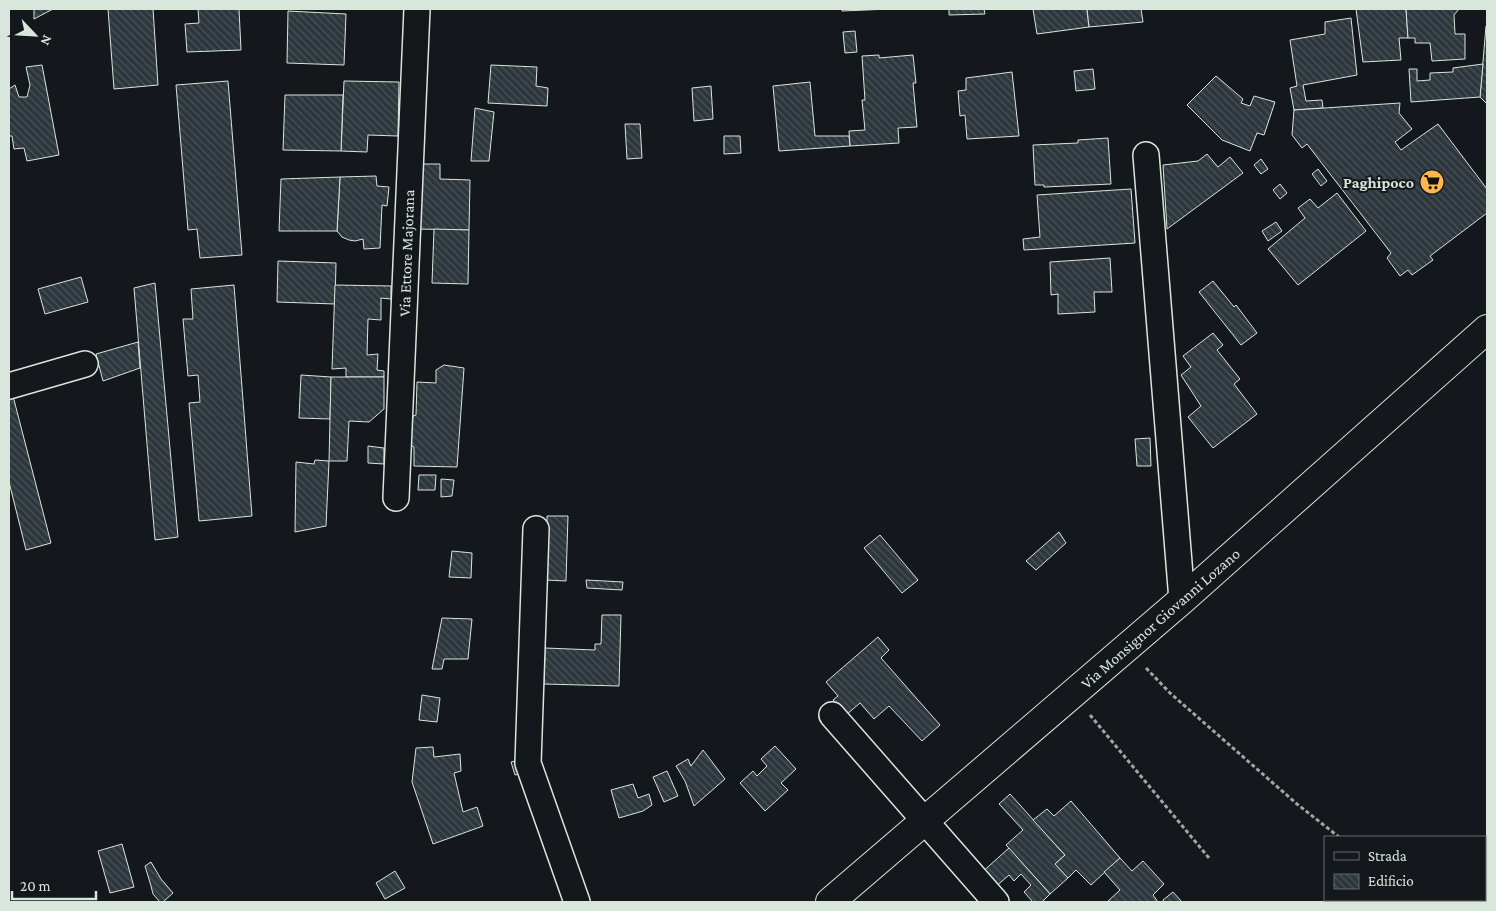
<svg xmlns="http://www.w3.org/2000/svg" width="1496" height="911" font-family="'Crimson Pro',serif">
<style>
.building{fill:url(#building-back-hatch);stroke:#d8e6dc}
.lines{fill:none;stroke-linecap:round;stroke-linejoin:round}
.street-casing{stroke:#d8e6dc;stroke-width:28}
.secondary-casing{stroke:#d8e6dc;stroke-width:30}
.path{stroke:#9da8a2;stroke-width:3;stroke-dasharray:4 2.5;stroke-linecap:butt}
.street{stroke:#14181c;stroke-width:25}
.secondary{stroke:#14181c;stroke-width:28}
.labels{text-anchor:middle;stroke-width:4;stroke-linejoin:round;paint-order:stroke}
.poi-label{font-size:16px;font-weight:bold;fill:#d8e6dc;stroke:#14181c;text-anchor:end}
.street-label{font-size:16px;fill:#d8e6dc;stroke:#14181c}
</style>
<defs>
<pattern id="building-back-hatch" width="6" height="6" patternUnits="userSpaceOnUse" patternTransform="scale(1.25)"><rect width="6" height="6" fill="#2c363c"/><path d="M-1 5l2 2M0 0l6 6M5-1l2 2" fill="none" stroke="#4a5358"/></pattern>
</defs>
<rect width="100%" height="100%" fill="#14181c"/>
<!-- building -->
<g class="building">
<polygon points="34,9 53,9 34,19"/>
<polygon points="108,9 153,9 158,85 114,89"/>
<polygon points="198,9 239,9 241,50 187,52 185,24 199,23"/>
<polygon points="842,9 890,9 842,11"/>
<polygon points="949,9 984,9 985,14 949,15"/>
<polygon points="1033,9 1087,9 1089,27 1037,34"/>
<polygon points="1087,9 1141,9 1143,22 1089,27"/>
<polygon points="1356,9 1406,9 1408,38 1399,38 1401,60 1363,62"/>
<polygon points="1406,9 1459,9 1454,15 1455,34 1465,34 1465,59 1432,61 1430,43 1415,43 1415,38 1408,38"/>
<polygon points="288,11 346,14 344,65 287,63"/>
<polygon points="1351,18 1357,75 1303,85 1306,101 1322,100 1323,108 1294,110 1290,88 1297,86 1290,40 1325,34 1325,22"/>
<polygon points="1486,26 1487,26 1487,104 1480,97"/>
<polygon points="855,31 857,52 845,53 843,32"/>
<polygon points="879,55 879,58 913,55 916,83 913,83 917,127 898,128 899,143 850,146 849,131 865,130 862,100 865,100 862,56"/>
<polygon points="1483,64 1480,97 1411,102 1409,69 1417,69 1417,81 1430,80 1430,73 1453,72 1453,68"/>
<polygon points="42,65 59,155 27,161 24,148 14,149 12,136 9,136 9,89 15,85 19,97 27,97 30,85 26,67"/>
<polygon points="491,65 537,67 536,86 548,88 547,106 488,103"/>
<polygon points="1093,69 1095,89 1076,91 1074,71"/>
<polygon points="1012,72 1019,136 967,139 965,115 960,116 958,91 966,90 966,78"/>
<polygon points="1216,76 1243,99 1241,103 1250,106 1254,96 1275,102 1264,135 1257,133 1250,151 1222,140 1187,105"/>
<polygon points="228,81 242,255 200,258 197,229 188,230 176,85"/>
<polygon points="344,81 399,82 398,136 368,135 367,152 341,151"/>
<polygon points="810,82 815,136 849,136 850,146 779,151 773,86"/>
<polygon points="711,86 713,119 694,121 692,88"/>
<polygon points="285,95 343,95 341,151 283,150"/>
<polygon points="1400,103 1399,113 1412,129 1395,142 1401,150 1438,124 1487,189 1487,213 1430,256 1433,260 1412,275 1408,270 1400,276 1387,258 1391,253 1307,144 1302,148 1292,135 1294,110"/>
<polygon points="475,108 494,112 489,161 471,161"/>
<polygon points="625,124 640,124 642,158 627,159"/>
<polygon points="724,136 740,136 741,153 724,154"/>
<polygon points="1108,138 1111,184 1044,187 1044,185 1035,185 1033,145 1078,143 1078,140"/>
<polygon points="1207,154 1218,167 1230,157 1243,173 1167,229 1163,165 1198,161"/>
<polygon points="1261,159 1268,169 1261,174 1254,165"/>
<polygon points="419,164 440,164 440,179 470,180 469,230 417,229"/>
<polygon points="1318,169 1327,181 1321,186 1312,174"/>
<polygon points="376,176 377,186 389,187 387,206 382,205 380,248 364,249 363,239 355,241 349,240 342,237 337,231 340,177"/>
<polygon points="340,177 337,231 279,231 281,179"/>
<polygon points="1280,184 1287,193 1280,199 1273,190"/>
<polygon points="1131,189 1135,243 1024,250 1023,239 1040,237 1037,195"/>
<polygon points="1337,193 1366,231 1298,285 1268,249 1305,218 1298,208 1310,199 1318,208"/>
<polygon points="1276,222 1282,231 1268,241 1262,231"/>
<polygon points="434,229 469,230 468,284 432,283"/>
<polygon points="1110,258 1112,292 1094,292 1095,312 1058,314 1058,294 1051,295 1050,262"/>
<polygon points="278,261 336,263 335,304 277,302"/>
<polygon points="81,277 88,302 45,314 38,289"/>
<polygon points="1213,281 1234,307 1236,305 1257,333 1241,345 1199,292"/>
<polygon points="155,283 178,537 155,540 134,288"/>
<polygon points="234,285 252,516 199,521 189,403 200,402 198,375 188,376 183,319 193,319 191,289"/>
<polygon points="335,285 391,286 391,299 381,298 381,320 368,319 367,355 378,354 377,370 384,371 384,377 346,377 346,368 332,369"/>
<polygon points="1213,333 1223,345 1217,350 1240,379 1234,384 1257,414 1213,448 1188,417 1201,406 1181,375 1191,367 1183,356"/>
<polygon points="138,342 140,368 103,381 96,354"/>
<polygon points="444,365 464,368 457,467 414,466 414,447 409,444 413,416 416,415 417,382 436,383 436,370"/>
<polygon points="301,375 331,377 330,419 299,418"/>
<polygon points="331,377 384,377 384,409 369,422 349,421 347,461 329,461"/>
<polygon points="13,396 51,543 26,550 9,482 9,397"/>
<polygon points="1150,438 1151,466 1137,466 1135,439"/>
<polygon points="368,446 384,448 384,464 368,463"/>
<polygon points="315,460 329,461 326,526 295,532 296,462 314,464"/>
<polygon points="419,475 436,475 435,490 418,490"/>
<polygon points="441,479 454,480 452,496 441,497"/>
<polygon points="547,516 568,516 566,581 546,580"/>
<polygon points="1059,532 1066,543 1036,570 1026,561"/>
<polygon points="880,535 918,580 902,593 864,548"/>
<polygon points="452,551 472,553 471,578 449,577"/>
<polygon points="586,580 623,582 622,590 587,588"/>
<polygon points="602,615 621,615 619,686 544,684 545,648 595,650 595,644 601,644"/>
<polygon points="442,618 472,619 468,659 444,659 442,669 432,669"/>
<polygon points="878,637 889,650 881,658 940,725 922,741 889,706 874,719 860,703 846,715 833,700 838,696 826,682"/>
<polygon points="422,695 440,698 437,722 419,720"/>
<polygon points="775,746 796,769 781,783 788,790 765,811 740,783 753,771 757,776 767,766 761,759"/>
<polygon points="433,747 434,757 460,754 461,771 454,773 463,812 477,807 483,826 433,844 412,782 416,748"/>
<polygon points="703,750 725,779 694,806 685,781 676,766 688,759 691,766"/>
<polygon points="519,760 523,773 515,775 511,762"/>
<polygon points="667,771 678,796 664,802 653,777"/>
<polygon points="633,784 638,798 649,794 652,805 643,811 619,818 611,790"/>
<polygon points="1010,794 1065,855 1055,864 1068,878 1050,894 1006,845 1023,830 999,804"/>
<polygon points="1071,801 1120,858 1091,885 1076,870 1068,878 1055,864 1065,855 1033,820 1047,809 1054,816"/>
<polygon points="122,844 134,887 110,893 98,851"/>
<polygon points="1009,848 1050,894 1042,902 1033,902 1024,892 1031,885 1021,874 1014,881 1009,875 993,889 980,874"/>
<polygon points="1120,858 1132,871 1143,861 1164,884 1153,895 1158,902 1107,902 1120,890 1104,872"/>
<polygon points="151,862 161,879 173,893 163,902 160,902 153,894 151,886 145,866"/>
<polygon points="395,871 405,888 385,899 376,883"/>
<polygon points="1485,883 1487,885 1487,902 1468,902 1470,900 1485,900"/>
<polygon points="1173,892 1182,902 1164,902 1163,900"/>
</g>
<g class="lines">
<defs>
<g id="street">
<polyline points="1146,155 1182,600"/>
<polyline points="9,386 85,364"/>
<polyline points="396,498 417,9"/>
<polyline points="536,529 528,763 577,902"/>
<polyline points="832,715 996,902"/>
</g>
<polyline id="secondary" points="830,902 1182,600 1487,329"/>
</defs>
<!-- street casing -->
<use href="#street" class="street-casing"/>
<!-- secondary casing -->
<use href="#secondary" class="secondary-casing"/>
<!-- path -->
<g class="path">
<polyline points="1146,668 1170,693 1297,804 1339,837"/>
<polyline points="1090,715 1209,858"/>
<polyline points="1419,900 1423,902"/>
</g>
<!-- street -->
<use href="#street" class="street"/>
<!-- secondary -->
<use href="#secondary" class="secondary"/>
</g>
<!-- icons -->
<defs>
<symbol id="supermarket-disc" viewBox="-11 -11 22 22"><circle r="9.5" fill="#ffb74d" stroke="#14181c"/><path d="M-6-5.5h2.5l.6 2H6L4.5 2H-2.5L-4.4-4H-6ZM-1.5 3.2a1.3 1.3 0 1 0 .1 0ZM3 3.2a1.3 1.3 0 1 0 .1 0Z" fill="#111"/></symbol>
</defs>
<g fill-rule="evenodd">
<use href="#supermarket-disc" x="1418" y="168" width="28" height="28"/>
</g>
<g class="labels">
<!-- poi labels -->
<g class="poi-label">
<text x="1414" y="188">Paghipoco</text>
</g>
<!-- street labels -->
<g class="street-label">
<text transform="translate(406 253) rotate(-88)" y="6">Via Ettore Majorana</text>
<text transform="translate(1160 618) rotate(-41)" y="6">Via Monsignor Giovanni Lozano</text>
</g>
</g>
<!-- border -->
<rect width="1496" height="911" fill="none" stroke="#d8e6dc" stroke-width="20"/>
<!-- legend -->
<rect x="1324" y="836" width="162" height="65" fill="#14181c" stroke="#626a69"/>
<rect x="1334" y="852" width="25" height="8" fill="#14181c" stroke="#626a69"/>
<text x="1368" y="861" font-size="15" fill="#d8e6dc">Strada</text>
<rect x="1334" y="874" width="25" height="15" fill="url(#building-back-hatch)" stroke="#626a69"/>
<text x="1368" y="886" font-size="15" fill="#d8e6dc">Edificio</text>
<!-- north arrow -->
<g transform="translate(35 35) rotate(115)" stroke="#14181c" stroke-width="4" paint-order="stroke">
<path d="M0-4L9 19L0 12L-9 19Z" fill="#d8e6dc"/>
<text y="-8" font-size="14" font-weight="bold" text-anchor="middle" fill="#d8e6dc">N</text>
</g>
<!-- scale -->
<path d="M12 891v8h84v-8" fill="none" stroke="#d8e6dc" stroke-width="2.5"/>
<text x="20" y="891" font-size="15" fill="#d8e6dc" stroke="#14181c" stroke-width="4" paint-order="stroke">20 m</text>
</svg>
